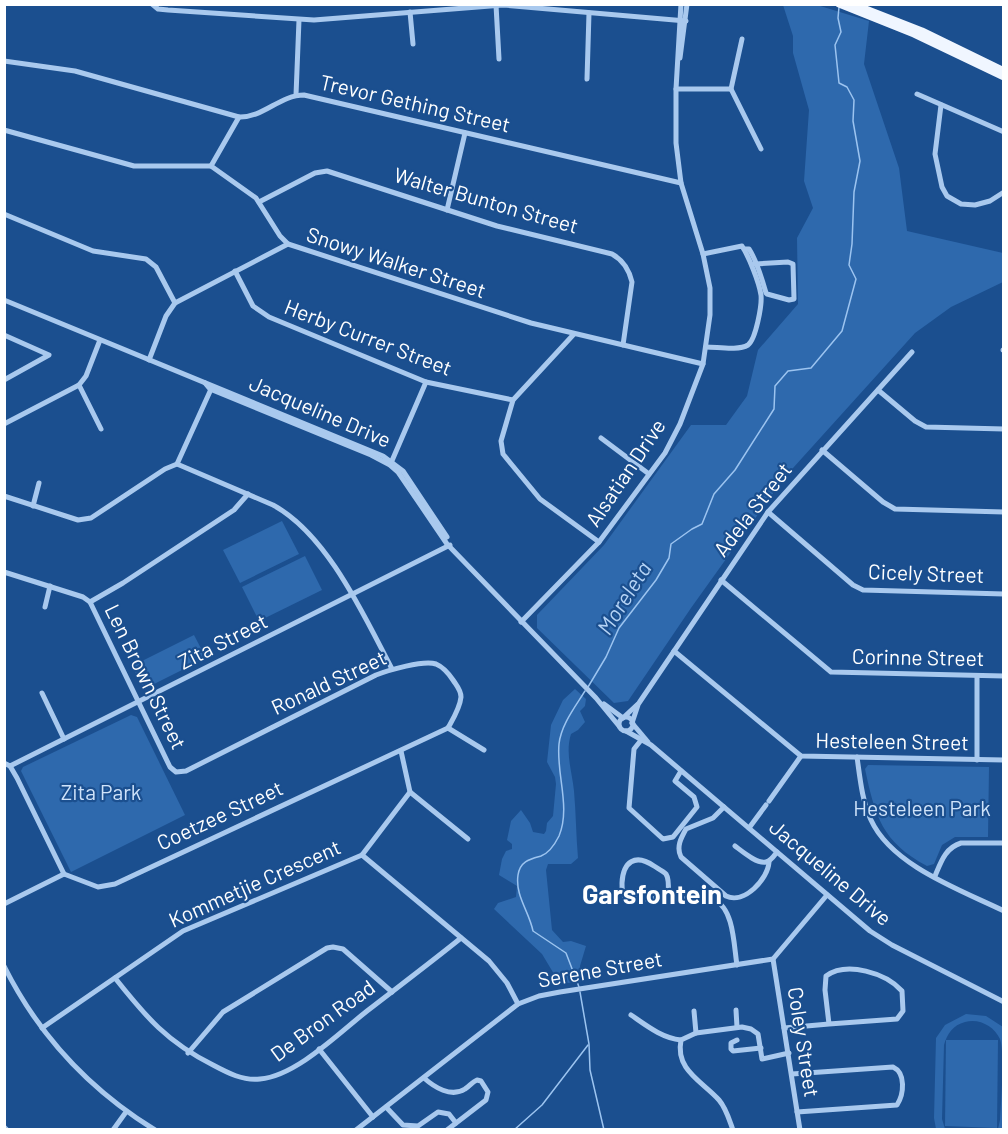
<svg xmlns="http://www.w3.org/2000/svg" width="1008" height="1134" font-family="Barlow,sans-serif">
<style>
.green{fill:#2e69ad}
.lines{fill:none;stroke-linecap:round;stroke-linejoin:round}
.stream{stroke:#9cc4f0;stroke-width:1.5}
.minor{stroke:#a9c9ee;stroke-width:5}
.major{stroke:#f0f6ff;stroke-width:7}
.labels{text-anchor:middle;stroke-width:4.5;stroke-linejoin:round;paint-order:stroke}
.street-label{font-size:21px;fill:#fff;stroke:#1b4f8f}
.park-label{font-size:21px;fill:#cfe3fa;stroke:#1b4f8f}
.water-label{font-size:22px;font-style:italic;fill:#b5d3f5;stroke:#1b4f8f}
.district-label{font-size:27px;font-weight:bold;fill:#fff;stroke:#1b4f8f}
</style>
<rect width="100%" height="100%" fill="#1b4f8f"/>
<!-- green -->
<g class="green">
<polygon points="783,5 817,5 869,21 864,64 899,168 907,231 1003,253 1003,282 951,307 915,333 784,478 691,608 628,701 614,703 537,628 537,615 604,545 691,425 726,425 747,396 758,350 798,304 797,238 813,208 804,181 809,110 793,53 793,36"/>
<polygon points="282,521 299,554 240,583 223,550"/>
<polygon points="305,556 322,590 259,621 242,587"/>
<polygon points="194,635 206,658 144,689 132,666"/>
<path d="M575,689L586,699L585,706L580,711L585,722L578,730L571,734C565,753 572,771 574,791C576,813 576,836 578,858L571,864H548L546,870L552,930L563,942L571,941L586,946L580,966L582,981L560,984L542,954L494,909L498,903L516,897L517,886L499,875L502,859L506,851L512,849V844L507,840L511,821L521,810L530,823L533,832L544,834L546,831L547,823L553,816L556,784L555,777L547,762L551,725L563,700Z"/>
<polygon points="131,715 137,717 185,815 71,872 21,771 23,767"/>
<path d="M868,765L989,767L988,837H955L942,845L934,864L927,866C882,842 875,816 865,769Z"/>
<path d="M966,1014L986,1016L1003,1027V1129H998L1000,1120C1001,1102 1005,1053 1000,1039C994,1026 979,1018 965,1022C953,1025 947,1034 944,1045L942,1119L945,1129H936L934,1118L936,1038L945,1025Z"/>
<polygon points="946,1040 998,1040 997,1128 945,1126"/>
</g>
<g class="lines">
<!-- stream -->
<g class="stream">
<polyline points="588,687 606,657 619,628 656,580 669,558 671,544 692,529 702,524 714,494 735,470 774,409 775,386 788,371 811,368 842,331 856,279 849,265 852,244 854,192 860,161 853,121 854,100 847,87 839,83 835,45 841,32 838,18 839,7"/>
<path d="M579,987L566,953L533,931C529,911 515,896 518,875C520,861 530,859 541,856C549,853 555,844 559,836C571,807 556,774 559,744C561,725 575,707 585,691"/>
<polyline points="580,992 589,1044 590,1070 604,1130"/>
<polyline points="514,1130 542,1105 588,1045"/>
</g>
<!-- minor -->
<g class="minor">
<polyline points="152,4 158,9 168,10 314,20 503,5 686,21"/>
<polyline points="496,5 499,59"/>
<polyline points="410,12 413,44"/>
<polyline points="742,39 731,89 761,149"/>
<polyline points="680,58 687,4"/>
<path d="M4,61L75,71L239,117C263,118 280,95 304,95L681,183"/>
<polyline points="587,79 589,13"/>
<polyline points="676,89 731,89"/>
<polyline points="917,94 1004,132"/>
<polyline points="296,95 299,20"/>
<polyline points="941,105 935,154 942,187 947,196 961,204 975,205 990,201 1004,192"/>
<polyline points="4,130 134,166 211,166 256,198 280,236 288,244 531,323 703,364"/>
<polyline points="211,166 239,117"/>
<path d="M259,202L315,173L327,171L497,226L612,254C623,260 629,269 632,282L623,345"/>
<polyline points="447,210 465,133"/>
<polyline points="4,214 93,251 146,259 156,267 175,303"/>
<path d="M744,249H749C757,261 762,279 766,293L767,294L789,300L794,299L793,264L788,262L755,264"/>
<path d="M703,254L742,246C749,257 759,282 761,295C762,305 756,339 748,345C738,351 718,347 706,347"/>
<polyline points="235,271 253,306 269,317 426,382 513,400"/>
<polyline points="4,300 383,456 403,471 447,537"/>
<polyline points="574,334 513,400 501,441 503,454 540,499 599,542"/>
<polyline points="4,335 49,355 4,380"/>
<polyline points="1003,350 1004,350"/>
<polyline points="149,360 166,316 175,303 288,244"/>
<polyline points="205,383 210,389 371,455 390,465 398,472 447,544 596,698 619,726"/>
<polyline points="79,385 101,429"/>
<polyline points="878,390 915,421 926,427 1004,429"/>
<polyline points="4,424 79,385 86,376 100,340"/>
<polyline points="601,438 649,474"/>
<polyline points="822,450 883,502 895,509 1004,512"/>
<polyline points="391,463 426,382"/>
<path d="M177,464L273,505C328,535 364,616 392,669"/>
<polyline points="4,496 78,520 91,518 165,469 177,464 212,387"/>
<polyline points="33,506 39,483"/>
<polyline points="768,512 853,585 863,590 1004,594"/>
<path d="M4,572L83,597L90,602L170,767L176,772L186,771L376,675C389,670 423,660 436,664C443,667 449,674 453,680C457,686 461,690 461,697C460,708 453,719 448,728"/>
<polyline points="721,580 831,672 1004,676"/>
<polyline points="90,602 123,583 234,510 248,494"/>
<polyline points="45,607 50,586"/>
<polyline points="521,622 599,542 665,453 680,424 703,364 710,315 710,288 703,254 681,183 676,143 676,89 681,4"/>
<polyline points="674,651 801,756 1004,760"/>
<polyline points="42,693 64,739"/>
<polyline points="604,704 623,718"/>
<polyline points="624,717 639,703 768,512 912,352"/>
<circle cx="626" cy="724" r="7"/>
<polyline points="632,723 648,742"/>
<polyline points="632,723 638,705"/>
<polyline points="448,728 484,750"/>
<polyline points="626,731 651,745 870,931 892,945 1004,1002"/>
<polyline points="642,739 634,749 629,808 663,839 673,837 697,807 694,797 675,781 681,771"/>
<path d="M857,757C860,778 862,801 871,820C892,866 961,890 1004,911"/>
<polyline points="977,760 977,676"/>
<polyline points="4,763 10,766 17,778 64,874"/>
<polyline points="10,766 450,545"/>
<polyline points="410,792 468,839"/>
<polyline points="769,801 801,756"/>
<path d="M724,807L713,818L686,829C681,838 676,847 681,857L726,896C744,905 768,879 769,862"/>
<polyline points="749,828 766,805"/>
<path d="M735,846C743,852 757,864 766,862C771,861 774,856 777,852"/>
<polyline points="362,855 489,961 507,983 518,1004"/>
<polyline points="64,874 98,887 115,884 448,728"/>
<path d="M935,876C941,862 945,848 961,843H1004"/>
<path d="M668,898L637,899L625,897C622,892 622,889 622,883C623,862 635,853 654,866C657,868 663,871 666,874C670,880 668,891 668,898C681,900 704,897 715,901C734,908 734,948 737,965"/>
<polyline points="4,904 64,874"/>
<polyline points="773,959 800,1130"/>
<path d="M4,966C38,1034 90,1090 155,1130"/>
<path d="M115,978C146,1017 167,1042 213,1065C228,1073 243,1081 260,1079C296,1076 339,1033 367,1011C398,987 430,963 461,938"/>
<polyline points="736,1010 737,1027"/>
<polyline points="694,1011 696,1033 742,1027 751,1029 758,1034 762,1059 789,1053"/>
<path d="M631,1015C647,1026 662,1038 681,1040"/>
<polyline points="42,1028 183,931 362,855 410,792 401,751"/>
<path d="M784,1028L829,1024L825,990L826,976C847,961 886,973 902,991L903,1011L897,1019L829,1024"/>
<path d="M696,1033L681,1040C675,1070 702,1081 719,1100C726,1108 729,1119 733,1130"/>
<polyline points="737,1040 731,1043 731,1049 733,1051 761,1048"/>
<polyline points="319,1049 373,1117"/>
<polyline points="188,1053 223,1012 327,948 333,947 343,949 392,992"/>
<path d="M792,1074L893,1067C906,1073 904,1094 897,1105L797,1112"/>
<path d="M424,1078C434,1087 451,1098 465,1089C470,1086 472,1082 477,1080L481,1081L488,1092L486,1100L447,1130"/>
<polyline points="386,1107 403,1125 418,1126 438,1112 449,1114 456,1123"/>
<polyline points="4,1127 7,1130"/>
<polyline points="113,1130 126,1112"/>
<polyline points="356,1130 518,1004 539,996 560,992 773,959 827,895"/>
</g>
<!-- major -->
<g class="major">
<polyline points="839,4 914,34 1004,77"/>
<polyline points="853,4 922,31 1004,71"/>
</g>
</g>
<g class="labels">
<!-- street labels -->
<g class="street-label">
<text transform="translate(415 104) rotate(13)" y="7">Trevor Gething Street</text>
<text transform="translate(486 201) rotate(16)" y="7">Walter Bunton Street</text>
<text transform="translate(396 263) rotate(18)" y="7">Snowy Walker Street</text>
<text transform="translate(368 338) rotate(21)" y="7">Herby Currer Street</text>
<text transform="translate(320 412) rotate(23)" y="7">Jacqueline Drive</text>
<text transform="translate(626 473) rotate(-56)" y="7">Alsatian Drive</text>
<text transform="translate(753 510) rotate(-52)" y="7">Adela Street</text>
<text transform="translate(926 574) rotate(2)" y="7">Cicely Street</text>
<text transform="translate(223 642) rotate(-27)" y="7">Zita Street</text>
<text transform="translate(918 658) rotate(1)" y="7">Corinne Street</text>
<text transform="translate(145 677) rotate(64)" y="7">Len Brown Street</text>
<text transform="translate(329 683) rotate(-25)" y="7">Ronald Street</text>
<text transform="translate(892 742) rotate(1)" y="7">Hesteleen Street</text>
<text transform="translate(220 816) rotate(-25)" y="7">Coetzee Street</text>
<text transform="translate(830 873) rotate(40)" y="7">Jacqueline Drive</text>
<text transform="translate(255 884) rotate(-24)" y="7">Kommetjie Crescent</text>
<text transform="translate(600 970) rotate(-10)" y="7">Serene Street</text>
<text transform="translate(323 1021) rotate(-36)" y="7">De Bron Road</text>
<text transform="translate(803 1042) rotate(81)" y="7">Coley Street</text>
</g>
<!-- park labels -->
<g class="park-label">
<text x="101" y="800">Zita Park</text>
<text x="922" y="816">Hesteleen Park</text>
</g>
<!-- water labels -->
<g class="water-label">
<text transform="translate(624 598) rotate(-58)" y="8">Moreleta</text>
</g>
<!-- district labels -->
<g class="district-label">
<text x="652" y="904">Garsfontein</text>
</g>
</g>
<!-- border -->
<rect width="1008" height="1134" fill="none" stroke="#ffffff" stroke-width="12"/>
</svg>
